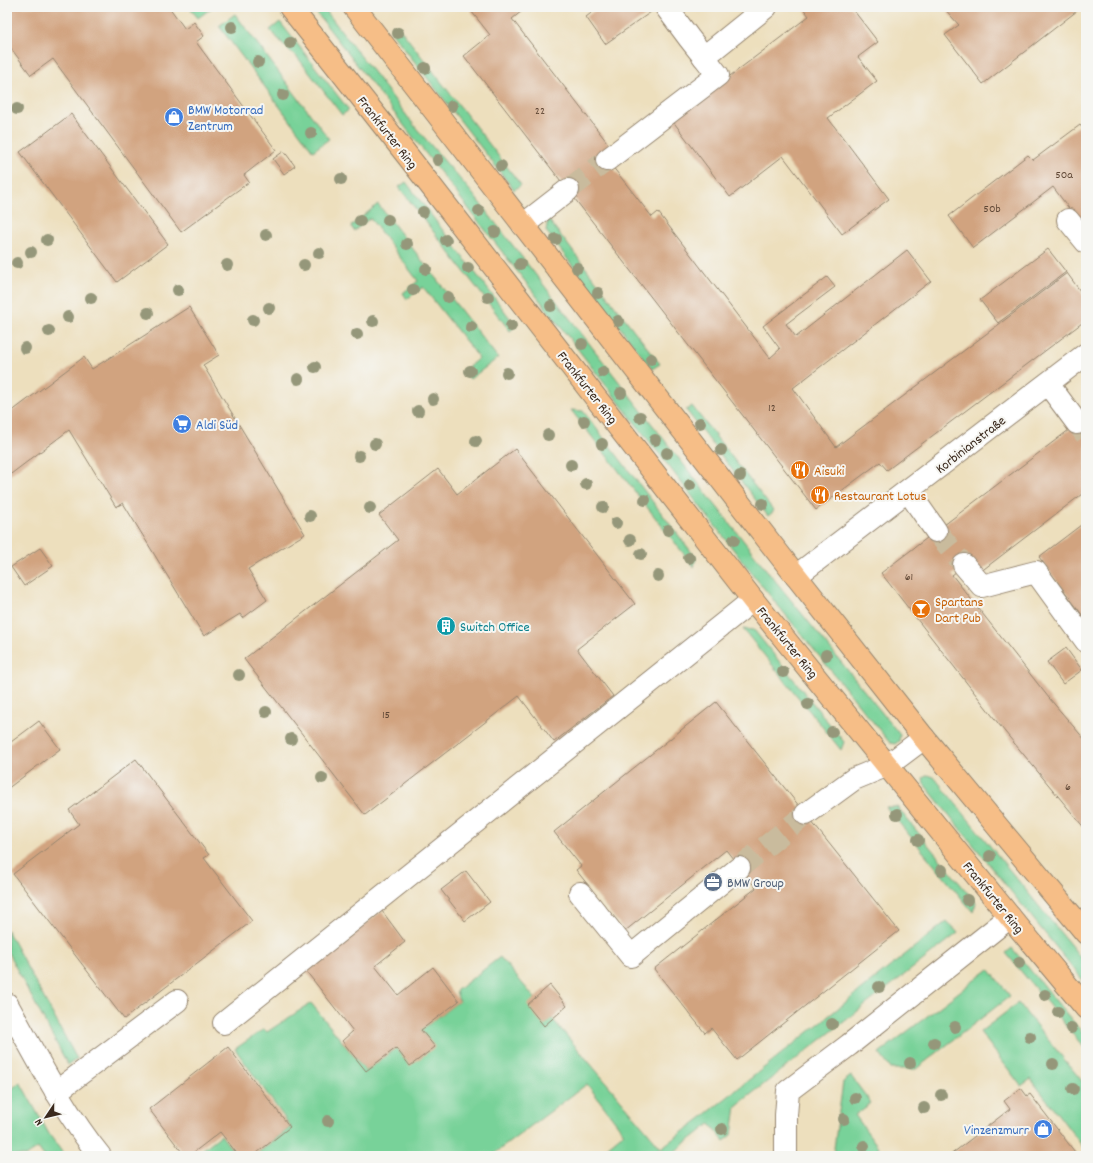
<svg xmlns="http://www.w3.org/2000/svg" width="1093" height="1163" font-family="Dekko,sans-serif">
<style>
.green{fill:#78d299;stroke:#5a7e5c}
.building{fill:#d1a37f}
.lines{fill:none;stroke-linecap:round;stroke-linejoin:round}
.minor-tunnel{stroke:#c9bb9d;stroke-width:22;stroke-dasharray:22 11;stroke-linecap:butt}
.minor-casing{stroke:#94846e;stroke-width:24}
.major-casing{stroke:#94846e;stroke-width:24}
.minor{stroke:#fff;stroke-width:22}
.major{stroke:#f6be87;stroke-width:22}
.tree{fill:#95977a}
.labels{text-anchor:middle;stroke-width:4;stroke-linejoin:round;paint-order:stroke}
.number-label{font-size:12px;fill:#604836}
.shop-label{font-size:14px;fill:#366cbe;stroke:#f6f6f2;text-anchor:start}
.street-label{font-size:14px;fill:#3b2a1e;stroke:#f6f6f2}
.food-label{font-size:14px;fill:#c56008;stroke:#f6f6f2;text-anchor:start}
.culture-label{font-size:14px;fill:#0d838f;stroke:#f6f6f2;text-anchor:start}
.service-label{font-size:14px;fill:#4e5e75;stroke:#f6f6f2;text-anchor:start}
</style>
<rect width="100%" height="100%" fill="#f6f6f2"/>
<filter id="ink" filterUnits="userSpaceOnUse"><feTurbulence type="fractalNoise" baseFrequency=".025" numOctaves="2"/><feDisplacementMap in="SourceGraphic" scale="8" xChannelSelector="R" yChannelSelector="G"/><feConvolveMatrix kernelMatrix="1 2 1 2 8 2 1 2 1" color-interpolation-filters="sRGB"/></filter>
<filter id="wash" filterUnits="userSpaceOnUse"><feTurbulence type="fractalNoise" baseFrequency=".012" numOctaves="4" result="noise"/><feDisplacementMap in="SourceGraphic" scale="16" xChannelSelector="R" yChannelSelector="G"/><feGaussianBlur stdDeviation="0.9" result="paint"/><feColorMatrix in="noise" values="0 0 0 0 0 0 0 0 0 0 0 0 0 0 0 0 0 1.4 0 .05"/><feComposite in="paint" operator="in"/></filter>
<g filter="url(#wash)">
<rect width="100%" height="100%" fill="#eddfbd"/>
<!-- green -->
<g class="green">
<polygon points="189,7 213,7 198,18"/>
<polygon points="312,7 323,7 417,129 472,193 680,460 765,568 900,735 899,741 895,744 890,743 754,576"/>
<polygon points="235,14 329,139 313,151 219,26"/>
<polygon points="280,22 349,110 342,115 298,58 286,47 270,30"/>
<polygon points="397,25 521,185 514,190 390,30"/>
<polygon points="406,182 516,326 510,331 399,187"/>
<polygon points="378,204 498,358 470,379 463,371 479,358 423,287 407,299 403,293 418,281 370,218 354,231 351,226"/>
<polygon points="548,219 660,364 652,369 546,231"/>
<polygon points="692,406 774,511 768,516 686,410"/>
<polygon points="571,410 583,411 696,558 694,567"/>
<polygon points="743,629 754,630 844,742 841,750"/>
<polygon points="928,775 934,777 1086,964 1086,984 924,784 923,778"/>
<polygon points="886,807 897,807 976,903 973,912"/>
<polygon points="947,921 958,933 736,1106 732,1135 724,1141 710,1124 669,1156 596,1156 624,1133 587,1084 491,1156 254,1156 291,1127 235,1049 264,1029 267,1032 311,1003 366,1071 396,1048 410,1065 434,1047 421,1030 459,1001 456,991 500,957 599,1074 661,1148 700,1119"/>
<polygon points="7,930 77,1059 68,1065 7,951"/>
<polygon points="1012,948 1086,1037 1086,1050 1006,953"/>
<polygon points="989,969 1010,996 916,1069 891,1069 879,1053"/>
<polygon points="1018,1003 1086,1086 1086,1151 1031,1079 1021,1086 980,1032"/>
<polygon points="851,1076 871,1103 855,1115 881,1151 874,1156 833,1156 843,1082"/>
<polygon points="20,1082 49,1134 65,1156 44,1156 38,1148 26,1156 7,1156 7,1093"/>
<polygon points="221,1135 237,1156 194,1156"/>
</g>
<g id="blocks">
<!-- building -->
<g class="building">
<polygon points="7,7 169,7 185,29 194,22 204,36 196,42 276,150 244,175 249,182 181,232 53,59 31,75 7,43"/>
<polygon points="468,7 527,7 512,19 610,146 601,152 652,217 658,212 770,358 780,349 763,326 827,277 835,287 786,324 796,337 907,250 931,281 793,388 836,447 1067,273 1086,299 1086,320 887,470 880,462 816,510 464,56 490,35"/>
<polygon points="599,7 647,7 651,12 605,44 586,17"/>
<polygon points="802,7 851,7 878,42 858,57 877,81 828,118 889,199 842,234 783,156 730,197 672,120 809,16"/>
<polygon points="943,7 1082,7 983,84 945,35 959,25"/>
<polygon points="71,114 168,244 117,282 20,152"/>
<polygon points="1080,125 1086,132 1086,219 1080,223 1053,187 973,248 949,216 1028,155 1033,160"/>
<polygon points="284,151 295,166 284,174 273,159"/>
<polygon points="1048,249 1066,272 998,323 980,300"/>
<polygon points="189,307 219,355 203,365 305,534 248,569 267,600 243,618 240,614 204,636 123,503 116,507 69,430 7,477 7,415 84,357 92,369"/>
<polygon points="1086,417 1086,491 980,572 971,560 952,575 1049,698 1086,741 1086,830 1005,732 881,573"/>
<polygon points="515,449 635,604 577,649 613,696 554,742 519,696 365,815 244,659 398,540 379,515 438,469 457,494"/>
<polygon points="1081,525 1086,531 1086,620 1039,557"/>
<polygon points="40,548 53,566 24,586 11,567"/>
<polygon points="1066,648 1082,670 1063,684 1047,662"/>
<polygon points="716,702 899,931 737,1060 711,1028 705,1033 654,969 756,888 726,850 625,931 576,870 581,866 554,832"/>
<polygon points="39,721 60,749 7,789 7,745"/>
<polygon points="136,759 209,855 204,858 252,921 124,1019 13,874 79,824 69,810"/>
<polygon points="466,871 490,902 465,921 441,890"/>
<polygon points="382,911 405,942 375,966 398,995 433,967 459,1001 421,1030 435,1047 410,1066 396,1048 366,1071 342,1041 353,1031 306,971"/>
<polygon points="550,985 567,1006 544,1026 527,1005"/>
<polygon points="228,1047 290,1127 253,1156 239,1156 220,1132 189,1156 185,1156 149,1109"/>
<polygon points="1021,1088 1027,1096 1030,1094 1078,1156 949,1156 1010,1109 1004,1101"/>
</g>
</g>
</g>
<g filter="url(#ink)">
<use href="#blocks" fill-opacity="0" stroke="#94846e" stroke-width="1"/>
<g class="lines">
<!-- minor-tunnel -->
<g class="minor-tunnel">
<polyline points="568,190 607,160"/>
<polyline points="1077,423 1086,435"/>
<polyline points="936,531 964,565"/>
<polyline points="739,868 806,814"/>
</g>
<defs>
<g id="minor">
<polyline points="666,7 689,38 704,57"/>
<polyline points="607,160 718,75 704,57 766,7"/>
<polyline points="1068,220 1086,242"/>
<polyline points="523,225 568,190"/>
<polyline points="1048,384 1077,423"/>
<polyline points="908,491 936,531"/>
<polyline points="964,565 982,586 1036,572 1086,641"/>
<polyline points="796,576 1086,354"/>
<polyline points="806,814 854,779 888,765 924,738"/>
<polyline points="580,893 631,956 739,868"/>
<path d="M7,1004C36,1056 63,1110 100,1156"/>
<polyline points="224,1023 753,600"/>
<polyline points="56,1092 177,1001"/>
<polyline points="786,1156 786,1115 788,1091 849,1045 1010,917"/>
</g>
<g id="major">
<polyline points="290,7 410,159 753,600 1010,917 1086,1008"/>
<polyline points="354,7 796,576 924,738 1086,933"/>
</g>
</defs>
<!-- minor casing -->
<use href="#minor" class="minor-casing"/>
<!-- major casing -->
<use href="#major" class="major-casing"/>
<!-- minor -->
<use href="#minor" class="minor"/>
<!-- major -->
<use href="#major" class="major"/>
</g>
<!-- trees -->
<g class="tree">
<circle cx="232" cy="27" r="6"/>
<circle cx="398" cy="33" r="6"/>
<circle cx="290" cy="43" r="6"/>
<circle cx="258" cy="62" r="6"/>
<circle cx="425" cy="68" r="6"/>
<circle cx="283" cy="95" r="6"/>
<circle cx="452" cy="106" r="6"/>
<circle cx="17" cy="109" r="6"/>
<circle cx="311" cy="133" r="6"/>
<circle cx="438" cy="160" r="6"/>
<circle cx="501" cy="166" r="6"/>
<circle cx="341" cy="179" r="6"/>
<circle cx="479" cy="211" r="6"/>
<circle cx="423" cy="212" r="6"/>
<circle cx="388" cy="220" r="6"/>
<circle cx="360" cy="221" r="6"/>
<circle cx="495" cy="232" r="6"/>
<circle cx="266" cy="235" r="6"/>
<circle cx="556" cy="239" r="6"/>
<circle cx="47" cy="240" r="6"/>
<circle cx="446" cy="240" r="6"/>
<circle cx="407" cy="244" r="6"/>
<circle cx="31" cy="252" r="6"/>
<circle cx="319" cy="253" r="6"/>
<circle cx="17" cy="263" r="6"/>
<circle cx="520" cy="264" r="6"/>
<circle cx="227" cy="265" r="6"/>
<circle cx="304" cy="265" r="6"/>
<circle cx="468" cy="268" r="6"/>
<circle cx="577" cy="268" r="6"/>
<circle cx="426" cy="269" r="6"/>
<circle cx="178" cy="290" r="6"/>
<circle cx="413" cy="290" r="6"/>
<circle cx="598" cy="293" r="6"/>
<circle cx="448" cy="297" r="6"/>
<circle cx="488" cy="297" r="6"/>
<circle cx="91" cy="298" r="6"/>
<circle cx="551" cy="306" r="6"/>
<circle cx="269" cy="308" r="6"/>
<circle cx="148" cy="313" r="6"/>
<circle cx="68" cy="317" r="6"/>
<circle cx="253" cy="320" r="6"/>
<circle cx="373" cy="321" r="6"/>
<circle cx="618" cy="321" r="6"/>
<circle cx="511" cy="326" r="6"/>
<circle cx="471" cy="327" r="6"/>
<circle cx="49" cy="331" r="6"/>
<circle cx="357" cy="334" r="6"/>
<circle cx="582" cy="344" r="6"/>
<circle cx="25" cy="348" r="6"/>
<circle cx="651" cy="359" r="6"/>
<circle cx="315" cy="367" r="6"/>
<circle cx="470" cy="371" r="6"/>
<circle cx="603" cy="372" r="6"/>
<circle cx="507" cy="373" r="6"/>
<circle cx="298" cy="379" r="6"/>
<circle cx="621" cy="393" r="6"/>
<circle cx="433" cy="399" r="6"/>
<circle cx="418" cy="411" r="6"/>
<circle cx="640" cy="417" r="6"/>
<circle cx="584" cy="421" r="6"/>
<circle cx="700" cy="423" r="6"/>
<circle cx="548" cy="435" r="6"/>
<circle cx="655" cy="440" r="6"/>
<circle cx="476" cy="441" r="6"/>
<circle cx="375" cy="444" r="6"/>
<circle cx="602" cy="444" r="6"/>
<circle cx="721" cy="450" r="6"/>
<circle cx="667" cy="453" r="6"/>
<circle cx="359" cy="456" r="6"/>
<circle cx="571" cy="465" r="6"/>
<circle cx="740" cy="476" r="6"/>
<circle cx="586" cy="484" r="6"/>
<circle cx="690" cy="485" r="6"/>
<circle cx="645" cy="500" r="6"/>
<circle cx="763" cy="504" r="6"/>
<circle cx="603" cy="507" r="6"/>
<circle cx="370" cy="508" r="6"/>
<circle cx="310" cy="516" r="6"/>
<circle cx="616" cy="523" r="6"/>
<circle cx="668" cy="530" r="6"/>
<circle cx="630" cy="540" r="6"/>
<circle cx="734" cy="540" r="6"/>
<circle cx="641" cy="554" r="6"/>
<circle cx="689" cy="558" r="6"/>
<circle cx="658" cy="576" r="6"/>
<circle cx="826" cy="655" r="6"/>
<circle cx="783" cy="672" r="6"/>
<circle cx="239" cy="675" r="6"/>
<circle cx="808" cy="704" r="6"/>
<circle cx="266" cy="712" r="6"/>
<circle cx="832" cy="732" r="6"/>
<circle cx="291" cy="739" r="6"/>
<circle cx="322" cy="778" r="6"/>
<circle cx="897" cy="814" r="6"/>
<circle cx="918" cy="840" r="6"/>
<circle cx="990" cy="856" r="6"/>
<circle cx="942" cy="870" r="6"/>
<circle cx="967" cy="900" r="6"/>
<circle cx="1019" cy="963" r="6"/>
<circle cx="879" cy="987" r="6"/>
<circle cx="1045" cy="995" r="6"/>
<circle cx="1058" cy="1012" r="6"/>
<circle cx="832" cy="1024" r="6"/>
<circle cx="955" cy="1027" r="6"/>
<circle cx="1071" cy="1028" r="6"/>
<circle cx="1030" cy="1037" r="6"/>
<circle cx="934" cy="1043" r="6"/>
<circle cx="910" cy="1063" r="6"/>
<circle cx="1053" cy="1064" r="6"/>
<circle cx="1073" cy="1089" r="6"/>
<circle cx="941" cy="1095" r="6"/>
<circle cx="855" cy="1098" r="6"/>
<circle cx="924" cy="1108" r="6"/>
<circle cx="844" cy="1119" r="6"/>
<circle cx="328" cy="1121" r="6"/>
<circle cx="722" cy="1129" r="6"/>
<circle cx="864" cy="1146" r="6"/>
</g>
</g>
<!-- icons -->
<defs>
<symbol id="shop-disc" viewBox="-11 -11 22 22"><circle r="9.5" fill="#3f7fe0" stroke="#f6f6f2"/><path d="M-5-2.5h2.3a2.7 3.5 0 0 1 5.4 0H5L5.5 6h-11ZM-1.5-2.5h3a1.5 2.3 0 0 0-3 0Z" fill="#fff"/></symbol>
<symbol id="supermarket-disc" viewBox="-11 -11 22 22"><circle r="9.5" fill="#3f7fe0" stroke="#f6f6f2"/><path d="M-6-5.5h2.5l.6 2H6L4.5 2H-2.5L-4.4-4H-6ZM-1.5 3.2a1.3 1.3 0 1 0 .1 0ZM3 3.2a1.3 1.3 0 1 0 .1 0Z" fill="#fff"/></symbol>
<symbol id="restaurant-disc" viewBox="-11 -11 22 22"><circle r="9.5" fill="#e8710a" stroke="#f6f6f2"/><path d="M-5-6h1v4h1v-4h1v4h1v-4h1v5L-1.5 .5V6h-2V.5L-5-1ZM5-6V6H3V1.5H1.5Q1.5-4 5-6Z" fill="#fff"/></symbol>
<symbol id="bar-disc" viewBox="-11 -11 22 22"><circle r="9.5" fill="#e8710a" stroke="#f6f6f2"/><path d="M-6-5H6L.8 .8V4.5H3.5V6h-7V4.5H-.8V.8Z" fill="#fff"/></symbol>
<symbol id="building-disc" viewBox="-11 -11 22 22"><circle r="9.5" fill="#0f9aa8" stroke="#f6f6f2"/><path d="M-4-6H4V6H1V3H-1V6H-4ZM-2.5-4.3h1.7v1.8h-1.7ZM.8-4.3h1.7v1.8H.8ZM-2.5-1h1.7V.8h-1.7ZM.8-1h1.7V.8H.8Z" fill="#fff"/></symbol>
<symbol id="office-disc" viewBox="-11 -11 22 22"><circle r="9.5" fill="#5c6f8a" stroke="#f6f6f2"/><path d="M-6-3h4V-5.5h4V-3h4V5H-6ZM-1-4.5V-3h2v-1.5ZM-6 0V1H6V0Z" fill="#fff"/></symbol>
</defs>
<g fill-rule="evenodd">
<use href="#shop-disc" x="163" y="106" width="22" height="22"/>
<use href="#supermarket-disc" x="171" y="413" width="22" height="22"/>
<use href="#restaurant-disc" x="789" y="459" width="22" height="22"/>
<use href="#restaurant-disc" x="809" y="484" width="22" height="22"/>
<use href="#bar-disc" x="910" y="598" width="22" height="22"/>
<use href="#building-disc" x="435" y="615" width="22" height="22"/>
<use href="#office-disc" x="702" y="871" width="22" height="22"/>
<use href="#shop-disc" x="1032" y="1118" width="22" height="22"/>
</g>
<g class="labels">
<!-- number labels -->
<g class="number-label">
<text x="540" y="114">22</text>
<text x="1064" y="178">50a</text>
<text x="992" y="212">50b</text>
<text x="772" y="411">12</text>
<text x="909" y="580">61</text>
<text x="386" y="718">15</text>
<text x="1068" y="790">6</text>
</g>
<!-- shop labels -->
<g class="shop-label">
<text x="188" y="114">BMW Motorrad<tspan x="188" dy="16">Zentrum</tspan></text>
<text x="196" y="429">Aldi Süd</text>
<text x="1029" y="1134" text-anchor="end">Vinzenzmurr</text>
</g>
<!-- street labels -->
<g class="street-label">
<text transform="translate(388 132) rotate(52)" y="5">Frankfurter Ring</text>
<text transform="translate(588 387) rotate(52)" y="5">Frankfurter Ring</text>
<text transform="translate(970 444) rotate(-38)" y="5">Korbinianstraße</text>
<text transform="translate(788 642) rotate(51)" y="5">Frankfurter Ring</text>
<text transform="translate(994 897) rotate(51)" y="5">Frankfurter Ring</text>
</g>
<!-- food labels -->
<g class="food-label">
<text x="814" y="475">Aisuki</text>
<text x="834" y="500">Restaurant Lotus</text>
<text x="935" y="606">Spartans<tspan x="935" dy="16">Dart Pub</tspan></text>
</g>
<!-- culture labels -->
<g class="culture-label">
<text x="460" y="631">Switch Office</text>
</g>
<!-- service labels -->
<g class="service-label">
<text x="727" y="887">BMW Group</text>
</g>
</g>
<!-- margin -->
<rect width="1093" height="1163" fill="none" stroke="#f6f6f2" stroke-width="24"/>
<!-- north arrow -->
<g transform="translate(46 1117) rotate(235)" stroke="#f6f6f2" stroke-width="3" paint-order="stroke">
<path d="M0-3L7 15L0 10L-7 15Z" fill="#3b2a1e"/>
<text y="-6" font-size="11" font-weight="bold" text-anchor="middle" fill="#3b2a1e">N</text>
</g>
</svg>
